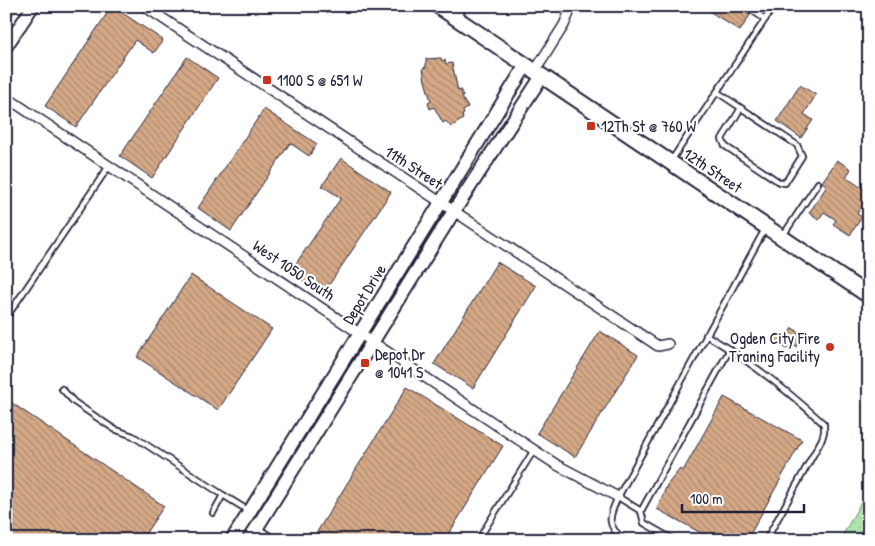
<svg xmlns="http://www.w3.org/2000/svg" width="875" height="546" font-family="'Patrick Hand',sans-serif">
<style>
.grass{fill:url(#grass-dots);stroke:#688574}
.building{fill:url(#building-back-hatch);stroke:#22223b}
.lines{fill:none;stroke-linecap:round;stroke-linejoin:round}
.service-casing{stroke:#22223b;stroke-width:8}
.minor-casing{stroke:#22223b;stroke-width:12}
.tertiary-casing{stroke:#22223b;stroke-width:15}
.secondary-casing{stroke:#22223b;stroke-width:16}
.primary-casing{stroke:#22223b;stroke-width:18}
.path{stroke:#22223b;stroke-width:1;stroke-dasharray:5 4;stroke-linecap:butt}
.service{stroke:#fff;stroke-width:4.5}
.minor{stroke:#fff;stroke-width:9}
.tertiary{stroke:#fff;stroke-width:11}
.secondary{stroke:#fff;stroke-width:12}
.primary{stroke:#fff;stroke-width:14}
.poi-dot{fill:#c8321e;stroke:#fff;stroke-width:2}
.labels{text-anchor:middle;stroke-width:4.5;stroke-linejoin:round;paint-order:stroke}
.poi-label{font-size:16px;fill:#22223b;stroke:#fff;text-anchor:start}
.street-label{font-size:16px;fill:#22223b;stroke:#fff}
</style>
<defs>
<pattern id="grass-dots" width="8" height="8" patternUnits="userSpaceOnUse" patternTransform="scale(1.25)"><rect width="8" height="8" fill="#aee8ac"/><path d="M2 2h.1M6 6h.1" fill="none" stroke="#95c795" stroke-width="1.8" stroke-linecap="round"/></pattern>
<pattern id="building-back-hatch" width="6" height="6" patternUnits="userSpaceOnUse" patternTransform="scale(1.25)"><rect width="6" height="6" fill="#d5a986"/><path d="M-1 5l2 2M0 0l6 6M5-1l2 2" fill="none" stroke="#ac896f"/></pattern>
</defs>
<rect width="100%" height="100%" fill="#fff"/>
<filter id="ink" filterUnits="userSpaceOnUse"><feTurbulence type="fractalNoise" baseFrequency=".02" numOctaves="2"/><feDisplacementMap in="SourceGraphic" scale="10" xChannelSelector="R" yChannelSelector="G"/><feConvolveMatrix kernelMatrix="1 2 1 2 8 2 1 2 1" color-interpolation-filters="sRGB"/></filter>
<g filter="url(#ink)">
<!-- grass -->
<polygon class="grass" points="869,488 869,540 840,540"/>
<!-- building -->
<g class="building">
<polygon points="112,6 163,40 154,53 135,40 76,127 45,106"/>
<polygon points="712,6 736,6 750,15 740,31 709,11"/>
<polygon points="187,57 218,78 152,178 120,156"/>
<polygon points="441,58 442,61 445,60 446,64 452,63 458,91 461,90 463,97 461,97 468,107 463,111 464,114 462,115 463,119 451,127 446,121 443,123 434,107 430,109 428,103 431,101 425,81 423,68 426,67 426,59"/>
<polygon points="800,85 816,95 804,114 813,120 801,138 777,121"/>
<polygon points="264,109 317,144 309,156 290,143 231,231 198,208"/>
<polygon points="341,158 391,192 323,294 290,272 341,198 322,186"/>
<polygon points="837,160 851,169 846,177 869,193 857,214 862,217 850,235 833,224 836,220 824,212 818,220 809,213 827,186 822,182"/>
<polygon points="497,262 536,286 473,388 434,364"/>
<polygon points="191,275 272,329 218,410 137,357"/>
<polygon points="792,328 799,332 797,335 802,337 796,347 789,344 787,349 772,340 776,333 786,338"/>
<polygon points="600,331 638,355 575,457 537,433"/>
<polygon points="407,387 503,446 445,540 312,540"/>
<polygon points="724,397 802,440 747,540 714,540 657,509 667,485 680,469 683,471"/>
<polygon points="6,399 164,506 141,540 6,540"/>
</g>
<g class="lines">
<defs>
<g id="service">
<polyline points="745,6 765,19"/>
<polyline points="457,17 465,6"/>
<polyline points="717,92 797,145 802,156 785,183 779,182 725,146 722,139 741,108"/>
<polyline points="671,161 774,6"/>
<polyline points="782,237 818,183"/>
<polyline points="6,318 109,166"/>
<path d="M706,335C749,360 787,390 824,424V432L822,439L766,540"/>
<polyline points="62,389 74,402 114,429 133,436 223,495"/>
<polyline points="618,497 641,511 730,349"/>
<polyline points="641,511 644,523 674,540"/>
<polyline points="213,513 223,495 249,511"/>
<polyline points="258,528 276,540"/>
<polyline points="478,540 534,450"/>
<path d="M625,540C605,526 609,516 618,497L765,229"/>
</g>
<g id="minor">
<polyline points="144,6 658,346 668,344"/>
<polyline points="535,71 564,25 572,6"/>
<polyline points="6,97 534,450 557,465 618,497"/>
</g>
<polyline id="tertiary" points="6,47 33,6"/>
<g id="secondary">
<polyline points="232,540 526,65"/>
<polyline points="249,540 454,211 542,76"/>
</g>
<polyline id="primary" points="438,6 869,296"/>
</defs>
<!-- service casing -->
<use href="#service" class="service-casing"/>
<!-- minor casing -->
<use href="#minor" class="minor-casing"/>
<!-- tertiary casing -->
<use href="#tertiary" class="tertiary-casing"/>
<!-- secondary casing -->
<use href="#secondary" class="secondary-casing"/>
<!-- primary casing -->
<use href="#primary" class="primary-casing"/>
<!-- path -->
<polyline class="path" points="6,25 19,6"/>
<!-- service -->
<use href="#service" class="service"/>
<!-- minor -->
<use href="#minor" class="minor"/>
<!-- tertiary -->
<use href="#tertiary" class="tertiary"/>
<!-- secondary -->
<use href="#secondary" class="secondary"/>
<!-- primary -->
<use href="#primary" class="primary"/>
</g>
</g>
<!-- markers -->
<g class="poi-dot">
<rect x="262" y="75" width="10" height="10" rx="2.5"/>
<rect x="586" y="121" width="10" height="10" rx="2.5"/>
<circle cx="830" cy="347" r="5"/>
<rect x="360" y="358" width="10" height="10" rx="2.5"/>
</g>
<g class="labels">
<!-- poi labels -->
<g class="poi-label">
<text x="277" y="86">1100 S @ 651 W</text>
<text x="601" y="132">12Th St @ 760 W</text>
<text x="820" y="344" text-anchor="end">Ogden City Fire<tspan x="820" dy="18">Traning Facility</tspan></text>
<text x="375" y="360">Depot Dr<tspan x="375" dy="18">@ 1041 S</tspan></text>
</g>
<!-- street labels -->
<g class="street-label">
<text transform="translate(414 167) rotate(33)" y="6">11th Street</text>
<text transform="translate(713 170) rotate(34)" y="6">12th Street</text>
<text transform="translate(294 270) rotate(34)" y="6">West 1050 South</text>
<text transform="translate(364 294) rotate(-58)" y="6">Depot Drive</text>
</g>
</g>
<!-- margin -->
<rect width="875" height="546" fill="none" stroke="#fff" stroke-width="25"/>
<rect x="12" y="12" width="850" height="521" fill="none" stroke="#22223b" stroke-width="2" filter="url(#ink)"/>
<!-- scale -->
<path d="M682 504v8h122v-8" fill="none" stroke="#22223b" stroke-width="2.5"/>
<text x="690" y="504" font-size="15" fill="#22223b" stroke="#ffffff" stroke-width="4" paint-order="stroke">100 m</text>
</svg>
